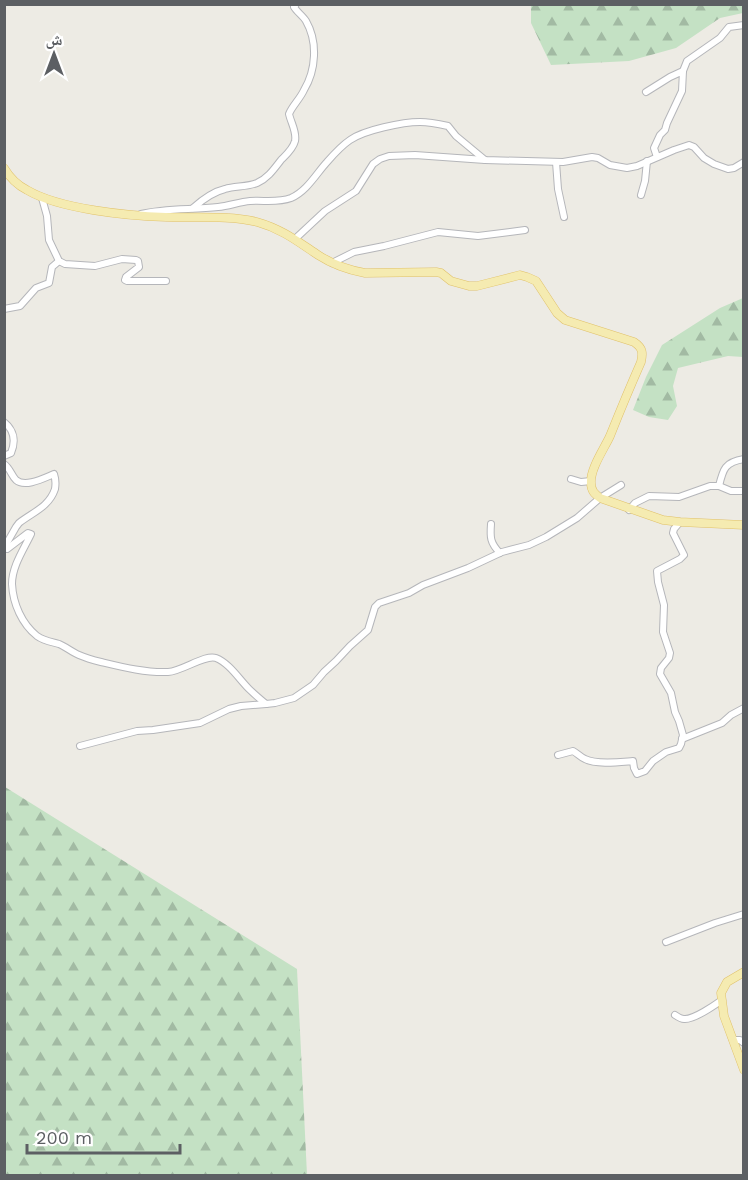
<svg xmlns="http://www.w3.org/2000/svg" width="748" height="1180" font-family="'Work Sans','Noto Naskh Arabic',sans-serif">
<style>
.forest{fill:url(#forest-firs)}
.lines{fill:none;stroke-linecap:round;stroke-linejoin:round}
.minor-casing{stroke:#b5b6ba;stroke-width:8}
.major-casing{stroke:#e0c16a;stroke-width:9}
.minor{stroke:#fff;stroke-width:6}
.major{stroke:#f5ebb1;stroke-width:8}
</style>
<defs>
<pattern id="forest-firs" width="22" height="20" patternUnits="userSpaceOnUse" patternTransform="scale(1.5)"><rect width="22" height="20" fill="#c4e1c4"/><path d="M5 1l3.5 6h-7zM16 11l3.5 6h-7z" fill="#a2baa3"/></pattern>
</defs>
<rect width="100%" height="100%" fill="#edebe4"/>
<!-- forest -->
<g class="forest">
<polygon points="743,4 743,13 720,18 676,48 629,61 551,65 531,23 531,5"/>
<polygon points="743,298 743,357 728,356 678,368 673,386 677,406 668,420 649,417 633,410 646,377 662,345 720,308"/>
<polygon points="5,787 297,969 307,1175 5,1175"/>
</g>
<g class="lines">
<defs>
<g id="minor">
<polyline points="683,71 687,61 720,38 729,27 744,25"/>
<polyline points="646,92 670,77 683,71 682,91 667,123 665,130 660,135 654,148 657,157"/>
<polyline points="556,162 558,189 564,217"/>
<polyline points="641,195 645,181 647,161"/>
<polyline points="42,198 47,216 49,240 59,261 65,264 95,266 122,259 136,260 138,261 139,267 126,277 125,280 127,281 166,281"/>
<path d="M193,208C202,200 212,192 225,189C235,186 247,187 257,183C268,178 274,169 281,160C286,155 293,149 295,141C297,132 291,123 289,114C292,106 300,99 304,90C316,70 318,42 306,21C303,16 297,12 294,7L296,4"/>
<path d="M141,214C166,208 192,210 218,207C229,206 239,202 250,201C264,200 278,203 291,198C307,191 316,174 327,162C334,154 341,146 350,140C364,130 403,122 420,122C430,122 439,124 448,126L456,136L485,160L563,162L592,157L598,158L610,165L627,168L637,166L674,150L689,145L694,147L704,158L714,164L728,169L734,168L744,162"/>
<polyline points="295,239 325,211 356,191 373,164 380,159 389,156 415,155 485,160"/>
<polyline points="332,263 354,252 384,246 438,232 478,236 525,230"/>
<polyline points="4,309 20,306 36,288 49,283 52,267 59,261"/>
<path d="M4,422C14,430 16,441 11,453L4,456"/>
<path d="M4,464C10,468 11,475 16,480C25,488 44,478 54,474C56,480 56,483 55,489C49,507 33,512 19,523L16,527L4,548"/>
<polyline points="571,479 581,482 591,481"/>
<path d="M719,486C723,469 725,462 744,459"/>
<polyline points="629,510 635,503 649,496 679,497 710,486 719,486 731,491 744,491"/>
<path d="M491,524C490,537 490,543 500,553"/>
<path d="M4,548L7,549L28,533L31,534C24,549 12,566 12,584C13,604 22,624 37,636C44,641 52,642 59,644C66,647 72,652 79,655C86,658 93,660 101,662C122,667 146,673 168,672C183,671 205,654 216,658C229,663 239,679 249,689C254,694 260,699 266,704L275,703L294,698L313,685L324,672L336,661L350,646L368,630L375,607L379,603L409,593L423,585L468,568L502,552L529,545L546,537L577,518L600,498L621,485"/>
<polyline points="682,739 722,723 731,715 744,708"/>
<polyline points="80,746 137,731 153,730 200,723 229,709 241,706 266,704"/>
<path d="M558,755L573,751C577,753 580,757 585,759C596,765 620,762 633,761L634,768L637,774L645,771L653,761L666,752L679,748L681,744L683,735L679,721L675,712L671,693L660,674L661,668L669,658L670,653L663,632L664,605L658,582L657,571L680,559L684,555L673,533L674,529L680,522"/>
<polyline points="666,942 715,923 744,914"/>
<path d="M675,1015C678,1017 681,1019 684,1019C693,1020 715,1005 722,1000"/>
<polyline points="732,1038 735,1040 740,1040 744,1043"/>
</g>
<g id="major">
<path d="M4,168C10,178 17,185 27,190C59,209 128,216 166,217C194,218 230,215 257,222C282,229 297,241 318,255C332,264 348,270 365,273L436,272L441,273L451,281L469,286H477L520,275L527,277L536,281L557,313L565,320L634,342C643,348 643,353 641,362C630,387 620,411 610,436C604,449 590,469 591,483C591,491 595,494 600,498L663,520L680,522L744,525"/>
<polyline points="744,972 727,982 721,993 724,1016 744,1070"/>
</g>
</defs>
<!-- minor casing -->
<use href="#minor" class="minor-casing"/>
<!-- major casing -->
<use href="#major" class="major-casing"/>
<!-- minor -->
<use href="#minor" class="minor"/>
<!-- major -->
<use href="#major" class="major"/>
</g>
<!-- border -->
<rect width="748" height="1180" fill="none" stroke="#5c5f63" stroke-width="12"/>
<!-- north arrow -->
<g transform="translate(54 54)" stroke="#ffffff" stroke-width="4.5" paint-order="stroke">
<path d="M0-4.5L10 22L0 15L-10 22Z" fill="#5c5f63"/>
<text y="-9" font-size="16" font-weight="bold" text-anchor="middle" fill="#5c5f63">ش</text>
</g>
<!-- scale -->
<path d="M27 1144v9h153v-9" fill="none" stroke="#5c5f63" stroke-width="3"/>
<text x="36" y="1144" font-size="18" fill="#5c5f63" stroke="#ffffff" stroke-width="4.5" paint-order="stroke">200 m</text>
</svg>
